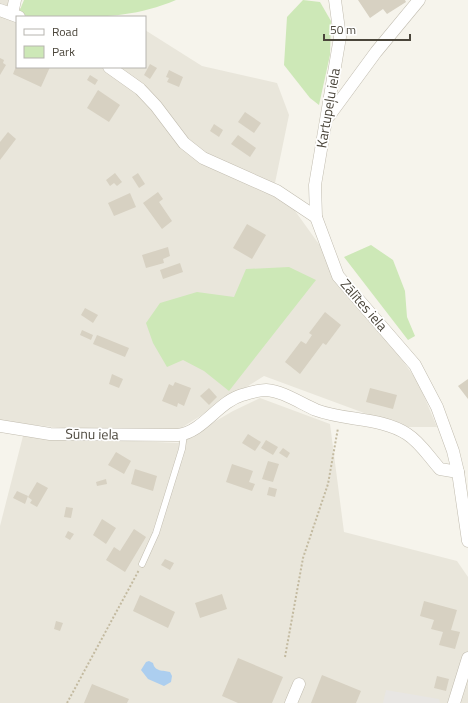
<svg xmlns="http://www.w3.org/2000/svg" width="468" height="703" font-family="'Titillium Web',sans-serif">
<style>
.residential{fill:#e9e6db}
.green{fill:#cde8b7}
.parking{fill:#e8e6e3}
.water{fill:#acceef}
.building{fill:#d7d1c2}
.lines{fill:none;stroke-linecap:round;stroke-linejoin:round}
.lane-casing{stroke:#c1bcaf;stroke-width:7}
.street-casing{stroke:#c1bcaf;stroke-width:13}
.path{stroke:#c3baa0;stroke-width:2;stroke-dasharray:2 2;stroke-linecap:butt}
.lane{stroke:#fff;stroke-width:6}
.street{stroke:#fff;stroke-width:12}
.labels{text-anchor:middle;stroke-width:3.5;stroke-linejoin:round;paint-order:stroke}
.street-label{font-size:14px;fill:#4a453a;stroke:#fff}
</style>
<rect width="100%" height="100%" fill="#f6f4ec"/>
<!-- residential -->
<g class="residential">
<polygon points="0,0 12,0 11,8 86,8 110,17 17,17 17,67 145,67 145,30 202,66 277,83 289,115 275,183 418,382 437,427 402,427 264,376 178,430 62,428 0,421"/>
<polygon points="260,398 330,424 344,532 457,561 468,577 468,703 0,703 0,526 23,436 178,443 233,411"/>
</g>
<!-- green -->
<g class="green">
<path d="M24,0H176C127,21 82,17 29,17L19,12Z"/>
<polygon points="303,0 320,2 331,21 330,55 319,105 310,98 284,65 287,17"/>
<polygon points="371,245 393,260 405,291 407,317 415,336 408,340 344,257"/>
<polygon points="289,267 316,280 229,391 204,371 183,360 167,367 153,343 146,323 160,303 197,292 234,297 246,269"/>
</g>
<!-- parking -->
<polygon class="parking" points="386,690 439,699 440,703 383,703"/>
<!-- water -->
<path class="water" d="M149,661L153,663C155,672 163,670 170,672L172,676L171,682L164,686L148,679L141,670L146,662Z"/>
<!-- building -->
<g class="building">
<polygon points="358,0 405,0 406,2 387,14 383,9 370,18"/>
<polygon points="0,58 4,60 3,63 6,65 0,75"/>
<polygon points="17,64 17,67 50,67 41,87 13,74"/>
<polygon points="150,64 157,68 150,79 144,75"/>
<polygon points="169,70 183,77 179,87 167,82 169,78 166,77"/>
<polygon points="90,75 98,80 95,85 87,80"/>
<polygon points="98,90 120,105 109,122 87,108"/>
<polygon points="245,112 261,123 254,133 238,122"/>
<polygon points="214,124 223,130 219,137 210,131"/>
<polygon points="8,132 16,139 0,160 0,142"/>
<polygon points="238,135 256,148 250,157 231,144"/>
<polygon points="115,173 122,182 117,186 114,183 110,186 106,180"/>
<polygon points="138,173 145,184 139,188 132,177"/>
<polygon points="158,192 163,199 159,202 172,221 162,229 143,203"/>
<polygon points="130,193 136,207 114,216 108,203"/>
<polygon points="247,224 266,235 252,259 233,248"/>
<polygon points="168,247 170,256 163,259 164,263 146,268 142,255"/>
<polygon points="180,263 183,272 163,279 160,270"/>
<polygon points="85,308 98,315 93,323 81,315"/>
<polygon points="325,312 341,325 326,345 323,343 300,374 285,362 301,341 306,344 312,335 309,333"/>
<polygon points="82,330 93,335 91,340 80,335"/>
<polygon points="97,335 129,348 125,357 93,344"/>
<polygon points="112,374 123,379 119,388 109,384"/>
<polygon points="468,379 468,399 458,386"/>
<polygon points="175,382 191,388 184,406 178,403 177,407 162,401 169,384 173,386"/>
<polygon points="209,388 217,397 209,405 200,396"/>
<polygon points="370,388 397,395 393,409 366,402"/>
<polygon points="248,434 261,442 255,451 242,443"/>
<polygon points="266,440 278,447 273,455 261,448"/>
<polygon points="283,448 290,453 287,458 279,453"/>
<polygon points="116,452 131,461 124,474 108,465"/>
<polygon points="268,461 279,464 273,482 262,479"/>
<polygon points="232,464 253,471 249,482 255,484 252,491 226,482"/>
<polygon points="135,469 157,476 153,491 131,484"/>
<polygon points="106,479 107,484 97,486 96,482"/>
<polygon points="37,482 48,488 37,507 30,503 32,500 28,497"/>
<polygon points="269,487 277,489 275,497 267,495"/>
<polygon points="17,491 28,496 25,504 13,498"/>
<polygon points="66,507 73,508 71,518 64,517"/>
<polygon points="102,519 116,528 106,544 93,535"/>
<polygon points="134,529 146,537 125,572 106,560 114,547 120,551"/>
<polygon points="68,531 74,534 70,540 65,537"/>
<polygon points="165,559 174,563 170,570 161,565"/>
<polygon points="222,594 227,609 200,618 195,603"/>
<polygon points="140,595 175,612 168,628 133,611"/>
<polygon points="424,601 457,610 451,630 460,632 455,649 439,645 443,632 431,629 434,620 420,616"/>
<polygon points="56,621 63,623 60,631 54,629"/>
<polygon points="238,658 283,677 272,703 238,703 222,696"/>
<polygon points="322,675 361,691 356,703 311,703"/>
<polygon points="437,676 449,679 446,691 434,688"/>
<polygon points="92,684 129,699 127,703 84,703"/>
</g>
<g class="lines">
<defs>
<polyline id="lane" points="142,564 156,533 182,449 184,434"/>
<g id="street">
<polyline points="335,0 340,37 315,185 316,217 338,276 415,365 437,407 453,451 458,472 468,541"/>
<polyline points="0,10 19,17"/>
<polyline points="12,14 15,0"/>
<polyline points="109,67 140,89 156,106 184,143 203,158 277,191 316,217"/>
<polyline points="329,116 376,52 419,0"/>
<path d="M0,426L50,434L178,435C203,432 218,402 242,395C249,393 258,390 266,390C283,391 300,403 316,410C345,421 381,417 407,434C421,443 429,457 440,469L458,472"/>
<polyline points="291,703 299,684"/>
<polyline points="454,703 468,658"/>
</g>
</defs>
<!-- lane casing -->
<use href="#lane" class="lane-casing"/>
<!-- street casing -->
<use href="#street" class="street-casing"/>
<!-- path -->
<g class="path">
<polyline points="285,657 303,558 328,484 338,428"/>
<polyline points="67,703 139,570"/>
</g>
<!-- lane -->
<use href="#lane" class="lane"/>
<!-- street -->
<use href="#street" class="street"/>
</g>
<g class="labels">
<!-- street labels -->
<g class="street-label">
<text transform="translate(328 108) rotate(-80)" y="5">Kartupeļu iela</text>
<text transform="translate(364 305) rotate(49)" y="5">Zālītes iela</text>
<text transform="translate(92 434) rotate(1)" y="5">Sūnu iela</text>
</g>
</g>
<!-- legend -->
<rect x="16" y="16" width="130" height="52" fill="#ffffff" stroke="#b7b5b0"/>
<rect x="24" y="29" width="20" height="6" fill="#ffffff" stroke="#b7b5b0"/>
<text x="52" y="36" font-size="12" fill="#4a453a">Road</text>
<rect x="24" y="46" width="20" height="12" fill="#cde8b7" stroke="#b7b5b0"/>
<text x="52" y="56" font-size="12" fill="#4a453a">Park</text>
<!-- scale -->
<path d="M324 34v6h86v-6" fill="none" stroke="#4a453a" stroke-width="2"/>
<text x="330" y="34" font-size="12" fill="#4a453a" stroke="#ffffff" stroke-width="3" paint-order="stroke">50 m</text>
</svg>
